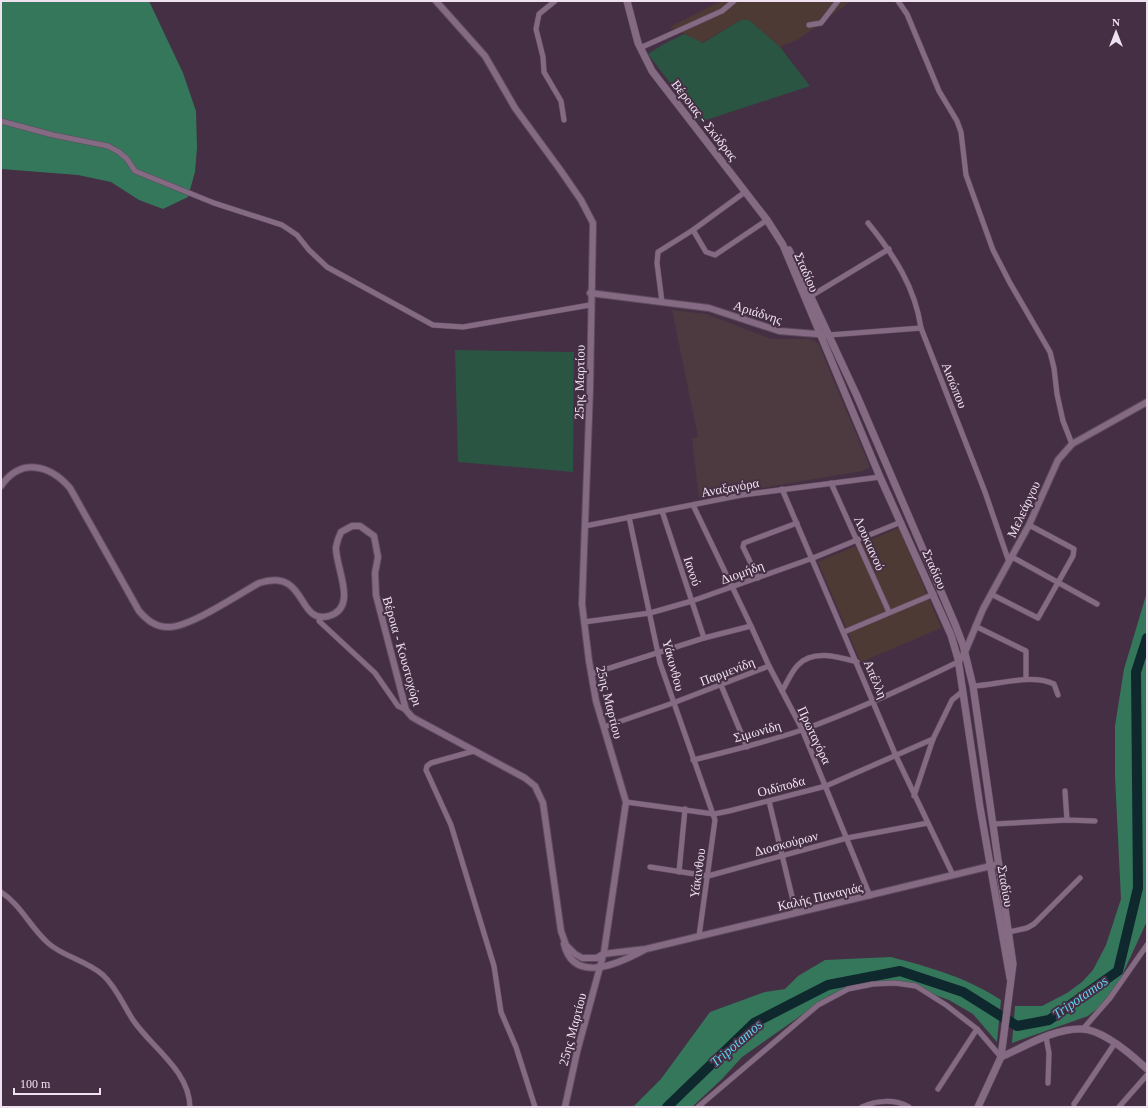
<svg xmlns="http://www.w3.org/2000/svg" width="1148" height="1108" font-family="'Times New Roman',serif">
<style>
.industrial{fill:#4e3a34}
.education{fill:#4d3940}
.green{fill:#2a5542}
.forest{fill:#35775b}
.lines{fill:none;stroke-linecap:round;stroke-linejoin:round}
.river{stroke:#0f282e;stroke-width:10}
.minor-casing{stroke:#5e4b5d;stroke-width:6}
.tertiary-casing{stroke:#5e4b5d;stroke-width:8}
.secondary-casing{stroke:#5e4b5d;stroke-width:8}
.minor{stroke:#846b83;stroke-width:5}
.tertiary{stroke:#846b83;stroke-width:6}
.secondary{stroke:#846b83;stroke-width:7}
.labels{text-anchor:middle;stroke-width:4;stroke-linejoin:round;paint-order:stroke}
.street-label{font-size:13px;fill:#efe1ef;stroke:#452f44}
.water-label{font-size:14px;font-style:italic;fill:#5ed2f0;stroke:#452f44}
</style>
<rect width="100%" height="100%" fill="#452f44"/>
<!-- industrial -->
<g class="industrial">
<polygon points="721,1 851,1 799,39 780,47 749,20 741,20 702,43 670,27"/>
<polygon points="899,528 941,628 861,662 818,562"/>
</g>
<!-- education -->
<polygon class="education" points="672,310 706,314 771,339 810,339 818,343 870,467 863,471 699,498 692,439 698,437"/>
<!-- green -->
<g class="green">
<polygon points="741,20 749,20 780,47 810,86 700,122 648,54 664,44 684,34 703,43"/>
<polygon points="455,350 574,352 573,472 458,462"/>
</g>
<!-- forest -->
<g class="forest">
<polygon points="1,1 149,1 183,73 196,111 197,148 195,172 188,197 163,209 139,200 111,182 78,175 1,169"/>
<polygon points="1147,592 1147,921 1119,982 1108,1000 1088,1016 1012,1043 1015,1006 1042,1006 1067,993 1082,982 1093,970 1106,945 1121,899 1115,776 1115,726 1124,669"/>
<path d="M891,957C929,967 968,978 1001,1000L997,1042L973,1014L949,1000L908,985L877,983L830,995L742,1057L722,1079L692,1107H633L661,1079L710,1012L765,992L785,989L798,976L825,960Z"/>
</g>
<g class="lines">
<!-- river -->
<polyline class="river" points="667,1107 754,1023 828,985 900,971 963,992 1017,1026 1049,1020 1118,971 1138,888 1136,672 1147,638"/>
<defs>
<g id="minor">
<polyline points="555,1 539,14 536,29 543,57 544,72 561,101 564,120"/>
<polyline points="898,1 907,14 939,91 957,121 961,132 966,175 993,250 1010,283 1050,352 1054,368 1057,394 1063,421 1072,444"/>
<polyline points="809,25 821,23 838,1"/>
<polyline points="640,48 722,11 734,1"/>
<polyline points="1,121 53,135 108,146 119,152 127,159 135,171 214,203 282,225 297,235 309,250 327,267 433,325 463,327 590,305"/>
<path d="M868,223C894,255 915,287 921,328L985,492L1009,562"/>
<polyline points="693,230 706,252 715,255 767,220"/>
<polyline points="811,296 889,249"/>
<polyline points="662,302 657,263 658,252 693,230 745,192"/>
<polyline points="829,335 921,328"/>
<polyline points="831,483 889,612"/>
<polyline points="782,489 896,756 953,875"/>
<polyline points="693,505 751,626 769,666 802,729 870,896"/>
<polyline points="662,511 704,638"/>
<polyline points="629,517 660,663 715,820 699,936"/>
<polyline points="585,526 742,495 880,477"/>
<polyline points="1012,557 1097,604"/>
<polyline points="758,578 743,547 744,543 797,523"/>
<polyline points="991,594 1038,618 1073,556 1074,549 1029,525"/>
<polyline points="322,617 319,621 375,673 398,706 406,710"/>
<polyline points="584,622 650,613 692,601 813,558 901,522"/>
<polyline points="975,626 1026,651 1026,679"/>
<polyline points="844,632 934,594"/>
<polyline points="591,674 704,638 751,626"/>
<polyline points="721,685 747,747"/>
<path d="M973,686C997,685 1033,673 1054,684L1058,695"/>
<path d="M782,691C787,683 791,672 798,665C813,649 839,657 857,662"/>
<polyline points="604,727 673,703 769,666"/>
<polyline points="474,751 431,763 427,766 426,770 451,825 494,966 501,1012 516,1047 535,1107"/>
<path d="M693,760C730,751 766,742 802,730C855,711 907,687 958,662"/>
<polyline points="1065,791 1067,820"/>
<polyline points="914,796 933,739 952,700 963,691"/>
<polyline points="769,801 796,913"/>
<polyline points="626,802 714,814 729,811 826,786 933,739"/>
<polyline points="994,824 1067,820 1095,821"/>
<polyline points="650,867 708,876 847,838 928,823"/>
<polyline points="679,872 685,809"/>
<path d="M1,892C21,905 30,927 48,943C62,956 87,961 103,975C117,988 123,1005 133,1020C152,1048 189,1070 190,1107"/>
<polyline points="1009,932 1027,928 1034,924 1080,878"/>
<polyline points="1083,1029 1110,998 1147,945"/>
<polyline points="1046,1037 1049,1053 1048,1083"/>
<polyline points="938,1089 977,1029"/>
<polyline points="1074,1104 1115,1043"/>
<polyline points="698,1107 818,1005 848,989 873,984 895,983 916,986 946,1005 977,1029 1001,1057"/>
<path d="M862,1107C877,1100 895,1099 909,1107"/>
<polyline points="1119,1107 1147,1075"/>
</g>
<g id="tertiary">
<polyline points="436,1 485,56 515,108 561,171 581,200 593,223 590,389 582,604 589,661 596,701 626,802 604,952 577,1052 565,1107"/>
<polyline points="590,293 709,308 779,331 829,335"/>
<path d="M1,486C21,457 50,465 70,488L139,611C147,620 155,627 168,627C189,628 239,594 259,583C308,567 296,625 329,616C359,607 335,567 336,547C337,542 339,536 341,532L352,526H360L374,536L378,557L375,573L376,595L406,710L412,717L419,721L525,778L535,786L543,803L561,931L566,945L575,954L582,958H597L603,954L646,949L999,864"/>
<polyline points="958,662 965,652 983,609 1029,525 1058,460 1072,444 1147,402"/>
<path d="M564,944C574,985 620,963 644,950"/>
</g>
<g id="secondary">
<polyline points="627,1 638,43 652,71 767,220 783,245 880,477 951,635 958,659 980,807 1010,978"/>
<polyline points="789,250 857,396 955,624 963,645 973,686 1013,964 1001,1057 978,1107"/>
<path d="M1001,1057C1026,1046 1054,1028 1082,1029C1103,1030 1132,1055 1147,1069"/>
</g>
</defs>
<!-- minor casing -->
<use href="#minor" class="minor-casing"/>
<!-- tertiary casing -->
<use href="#tertiary" class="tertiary-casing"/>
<!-- secondary casing -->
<use href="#secondary" class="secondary-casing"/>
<!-- minor -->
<use href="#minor" class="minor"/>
<!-- tertiary -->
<use href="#tertiary" class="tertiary"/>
<!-- secondary -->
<use href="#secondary" class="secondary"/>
</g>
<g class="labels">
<!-- street labels -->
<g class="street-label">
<text transform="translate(705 120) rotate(52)" y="5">Βέροιας - Σκύδρας</text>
<text transform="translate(807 272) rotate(66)" y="5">Σταδίου</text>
<text transform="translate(758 312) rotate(18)" y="5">Αριάδνης</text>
<text transform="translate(579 382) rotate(-89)" y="5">25ης Μαρτίου</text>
<text transform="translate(955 385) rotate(68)" y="5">Αισώπου</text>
<text transform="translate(730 487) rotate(-10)" y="5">Αναξαγόρα</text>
<text transform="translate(1023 509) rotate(-65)" y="5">Μελεάργου</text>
<text transform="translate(870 543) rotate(66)" y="5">Λουκιανού</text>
<text transform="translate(935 569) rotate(66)" y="5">Σταδίου</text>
<text transform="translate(693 571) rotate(72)" y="5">Ιανού</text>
<text transform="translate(742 572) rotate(-20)" y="5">Διομήδη</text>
<text transform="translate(403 651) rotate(74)" y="5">Βέροια - Κουστοχώρι</text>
<text transform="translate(674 665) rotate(75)" y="5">Υάκυνθου</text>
<text transform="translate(727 671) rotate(-21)" y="5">Παρμενίδη</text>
<text transform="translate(876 679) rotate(67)" y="5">Απέλλη</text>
<text transform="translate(610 702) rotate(76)" y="5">25ης Μαρτίου</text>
<text transform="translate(757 731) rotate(-16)" y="5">Σιμωνίδη</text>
<text transform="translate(815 735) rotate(65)" y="5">Πρωταγόρα</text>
<text transform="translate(781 786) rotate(-15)" y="5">Οιδίποδα</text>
<text transform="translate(786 843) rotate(-15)" y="5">Διοσκούρων</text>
<text transform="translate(697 873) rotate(-82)" y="5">Υάκινθου</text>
<text transform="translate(1006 886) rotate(80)" y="5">Σταδίου</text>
<text transform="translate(820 896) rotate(-13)" y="5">Καλής Παναγιάς</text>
<text transform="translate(572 1029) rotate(-75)" y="5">25ης Μαρτίου</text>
</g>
<!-- water labels -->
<g class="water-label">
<text transform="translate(1080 997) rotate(-35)" y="5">Tripotamos</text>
<text transform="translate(736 1043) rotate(-41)" y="5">Tripotamos</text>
</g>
</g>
<!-- border -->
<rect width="1148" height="1108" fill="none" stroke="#efe1ef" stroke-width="4"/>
<!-- north arrow -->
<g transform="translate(1116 32)" stroke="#452f44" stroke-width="3" paint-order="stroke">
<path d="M0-3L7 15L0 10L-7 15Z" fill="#efe1ef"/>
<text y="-6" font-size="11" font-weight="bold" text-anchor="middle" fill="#efe1ef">N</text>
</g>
<!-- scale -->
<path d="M14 1088v6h86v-6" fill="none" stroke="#efe1ef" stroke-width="2"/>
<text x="20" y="1088" font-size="12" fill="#efe1ef" stroke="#452f44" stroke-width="3" paint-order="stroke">100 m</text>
</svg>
